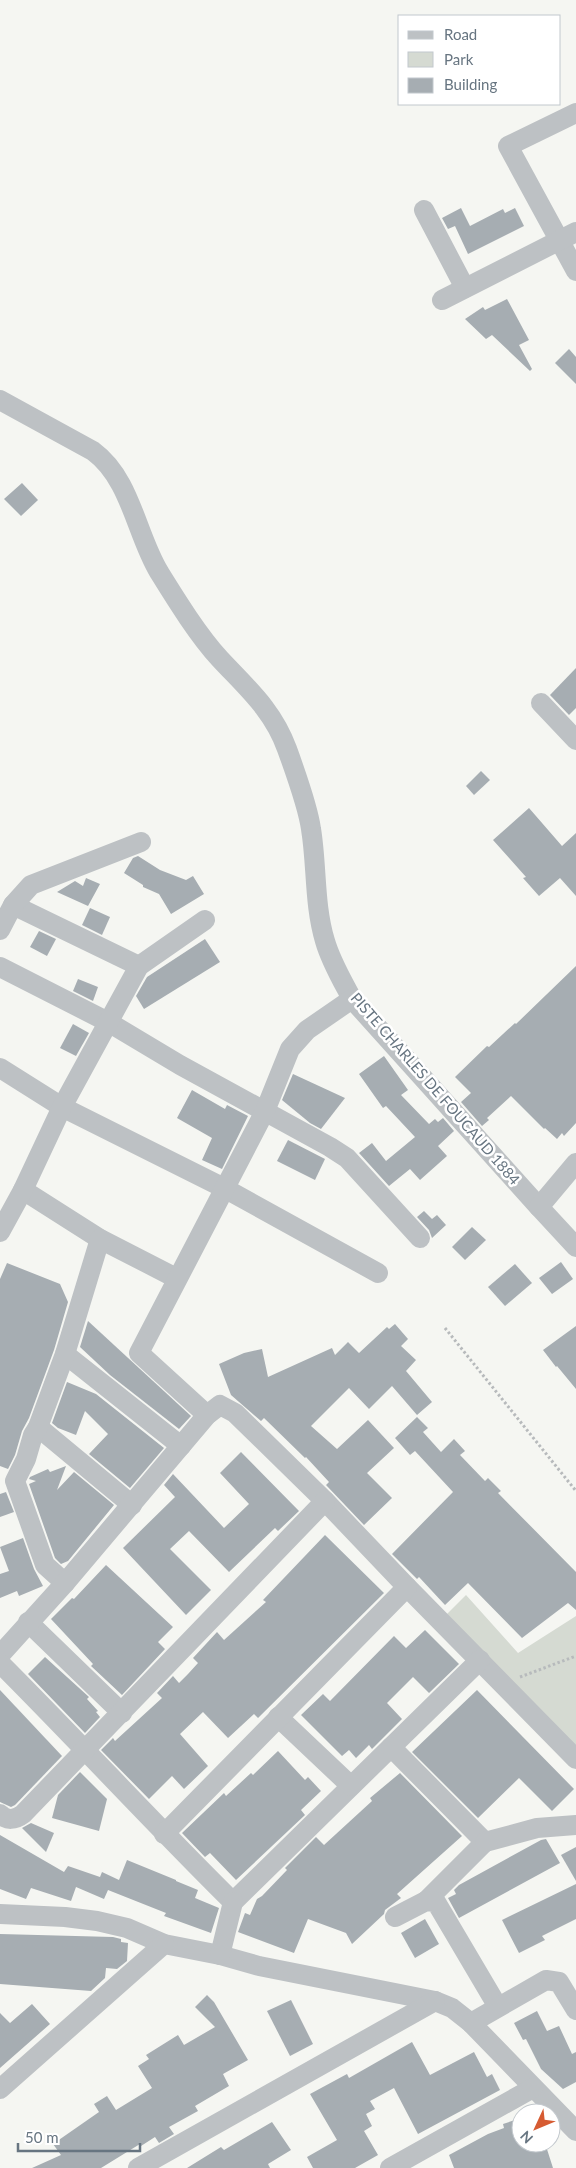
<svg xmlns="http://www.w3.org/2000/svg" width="576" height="2168" font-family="Lato,sans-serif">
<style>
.green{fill:#d5dad2}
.building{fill:#a6adb2}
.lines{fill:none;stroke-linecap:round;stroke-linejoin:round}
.path{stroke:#b7babc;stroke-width:3;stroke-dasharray:2.5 2.5;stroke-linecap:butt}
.minor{stroke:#bdc1c4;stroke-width:20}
.labels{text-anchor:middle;stroke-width:5;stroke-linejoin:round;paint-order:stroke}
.street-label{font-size:15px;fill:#677581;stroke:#fff}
</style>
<rect width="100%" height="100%" fill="#f5f6f2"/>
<!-- green -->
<polygon class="green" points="466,1595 518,1653 576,1616 576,1752 447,1614"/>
<!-- building -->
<g class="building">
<polygon points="461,208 470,226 503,209 505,213 515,208 524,226 468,254 455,226 448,229 442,218"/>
<polygon points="507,299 529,340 519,345 532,369 530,371 492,335 486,339 465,319 483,307 485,310"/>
<polygon points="569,349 576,357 576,384 555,363"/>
<polygon points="22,483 38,500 21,516 4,499"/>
<polygon points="576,668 576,708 569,715 550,695"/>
<polygon points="481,771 490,780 474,795 466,786"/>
<polygon points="529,808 562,846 576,833 576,896 560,878 539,896 523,878 526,877 493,840"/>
<polygon points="138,856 160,870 186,880 193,876 204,894 171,914 159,894 143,887 143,885 124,873 133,858"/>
<polygon points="86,878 100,884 88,906 57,892 75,881 83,886"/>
<polygon points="90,908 110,917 102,935 82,925"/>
<polygon points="39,931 56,939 47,956 30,947"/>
<polygon points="205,939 220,962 144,1009 136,996 147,977"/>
<polygon points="576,966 576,1123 564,1136 562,1133 557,1139 545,1128 544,1129 511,1096 487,1118 489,1120 482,1126 461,1102 471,1093 455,1077 487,1046 489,1047 515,1023 516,1024"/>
<polygon points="78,979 98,987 93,1001 73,991"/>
<polygon points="73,1024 89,1033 76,1056 60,1048"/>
<polygon points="384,1056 408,1090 401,1095 429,1124 435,1119 438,1122 443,1118 454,1131 438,1146 447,1156 420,1180 410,1169 389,1186 359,1153 372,1143 386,1161 415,1137 386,1106 383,1108 359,1074"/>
<polygon points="293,1074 345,1098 321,1129 310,1123 282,1100"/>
<polygon points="192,1090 225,1109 227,1105 248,1116 222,1169 202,1160 212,1138 177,1118"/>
<polygon points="288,1140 325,1159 315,1180 277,1161"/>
<polygon points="424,1211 432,1219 437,1215 446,1225 432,1238 429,1230 417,1217"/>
<polygon points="472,1227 486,1240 465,1260 452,1247"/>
<polygon points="561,1262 573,1279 552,1294 539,1278"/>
<polygon points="7,1263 60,1284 68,1302 54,1350 29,1418 22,1431 15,1455 8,1469 0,1466 0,1279"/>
<polygon points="515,1264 532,1283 505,1306 488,1287"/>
<polygon points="88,1321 191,1416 179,1429 110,1375 80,1347"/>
<polygon points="395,1324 408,1339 401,1346 416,1360 406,1371 432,1402 417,1415 392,1386 369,1409 349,1388 311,1426 337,1449 368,1420 394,1448 367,1473 392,1498 364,1525 326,1485 329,1482 306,1457 305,1458 264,1418 261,1421 231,1395 219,1364 244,1353 262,1349 268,1377 332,1348 335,1355 348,1342 359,1353 387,1327 389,1329"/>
<polygon points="576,1326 576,1389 557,1366 556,1367 543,1350"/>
<polygon points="67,1382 96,1394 164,1448 130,1488 89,1454 108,1434 85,1411 76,1435 58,1428 52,1423"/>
<polygon points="417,1417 428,1428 423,1432 441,1452 454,1439 465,1451 460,1455 485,1481 488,1478 501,1491 498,1493 576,1572 576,1610 568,1603 522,1638 468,1583 445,1605 419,1577 417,1579 392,1554 453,1492 415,1451 410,1455 395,1438"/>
<polygon points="241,1452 299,1511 278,1531 275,1528 229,1572 189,1531 170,1549 211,1590 186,1615 123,1548 175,1497 164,1485 173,1474 224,1528 249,1504 220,1473"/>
<polygon points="66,1466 57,1490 74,1472 114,1505 68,1561 61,1564 55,1558 29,1484 36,1481 29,1479 30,1477 48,1469 50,1472"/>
<polygon points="6,1492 14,1512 0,1517 0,1494"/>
<polygon points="325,1535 384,1593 258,1718 254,1714 228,1738 203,1712 180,1734 208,1766 184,1789 172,1776 149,1799 101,1750 113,1738 115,1741 162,1698 157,1693 173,1676 179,1683 188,1674 198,1663 193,1658 217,1632 224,1640 266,1602 263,1600"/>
<polygon points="23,1538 34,1569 43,1586 19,1596 17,1591 0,1598 0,1574 9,1571 0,1547"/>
<polygon points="106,1565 173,1627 158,1642 165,1649 122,1695 91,1666 93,1664 51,1619 72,1598 74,1599"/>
<polygon points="425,1630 459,1664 429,1693 413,1677 387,1703 402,1719 372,1749 369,1745 356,1758 349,1750 342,1756 301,1715 323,1694 330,1701 394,1636 406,1648"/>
<polygon points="45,1657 89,1697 87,1699 98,1711 96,1712 100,1717 85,1733 28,1674"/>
<polygon points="0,1690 62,1756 15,1805 11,1807 0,1802"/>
<polygon points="477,1690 574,1789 552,1811 519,1778 478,1818 412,1752"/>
<polygon points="278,1751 305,1780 308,1777 321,1791 301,1810 305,1815 236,1880 210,1853 205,1857 182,1833 224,1793 226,1796 251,1773 253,1775"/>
<polygon points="80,1772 107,1799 99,1831 52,1818 58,1795"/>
<polygon points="400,1773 462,1836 397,1894 401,1898 385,1910 384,1914 352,1944 346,1933 308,1919 294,1953 238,1932 245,1913 250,1915 257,1899 262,1896 287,1870 285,1868 316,1837 324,1845 372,1801 370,1798"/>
<polygon points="31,1823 54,1833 46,1852 22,1828"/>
<polygon points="0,1835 64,1872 68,1866 100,1877 102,1872 119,1880 127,1860 176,1880 176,1881 198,1890 195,1898 219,1908 211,1933 164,1916 166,1913 108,1890 104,1899 76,1887 71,1901 31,1888 26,1899 0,1889"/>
<polygon points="546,1839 560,1863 459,1918 448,1898 456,1894 454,1890 459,1885 541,1840"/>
<polygon points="576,1847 576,1881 561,1855"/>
<polygon points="576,1884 576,1919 542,1936 545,1940 519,1953 502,1920"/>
<polygon points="425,1919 439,1944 415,1958 401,1933"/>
<polygon points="0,1934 113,1937 121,1939 121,1942 128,1943 127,1961 117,1969 106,1968 105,1978 91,1991 0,1984"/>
<polygon points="207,1995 214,2002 248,2060 223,2074 229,2086 195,2106 198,2111 169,2127 174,2134 159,2143 155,2137 141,2146 140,2144 101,2168 32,2168 61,2155 53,2144 99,2112 94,2104 107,2096 116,2110 152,2088 138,2066 149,2059 146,2055 178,2035 184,2045 215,2027 195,2007"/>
<polygon points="291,2000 313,2044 290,2056 267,2011"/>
<polygon points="32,2004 50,2024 0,2068 0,2013 10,2023"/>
<polygon points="537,2011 547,2031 559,2026 572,2054 576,2052 576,2082 563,2089 541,2069 526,2039 523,2040 514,2023"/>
<polygon points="412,2042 430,2075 474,2052 487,2077 492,2074 500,2090 418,2134 394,2088 370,2101 375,2109 366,2114 372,2126 364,2131 378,2155 355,2168 313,2168 307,2157 337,2140 310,2094 347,2074 349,2078"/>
<polygon points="521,2118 521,2143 545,2143 553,2168 454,2168 449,2155 488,2134 504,2128 503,2124"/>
<polygon points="272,2122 291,2150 268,2164 270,2168 187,2168 221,2147 224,2150"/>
</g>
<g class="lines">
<!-- path -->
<g class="path">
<polyline points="445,1328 576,1491"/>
<polyline points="520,1677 576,1656"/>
</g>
<!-- minor -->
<g class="minor">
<polyline points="576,113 508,146 576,271"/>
<polyline points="424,210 465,288"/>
<polyline points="442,300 576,232"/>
<path d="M0,400L93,451C131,479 136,534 159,572C177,601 198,635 220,659C247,688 273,710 287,749C295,771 308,807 311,829C317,865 314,905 325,941C331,962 342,980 352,999L539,1207"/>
<polyline points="541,703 576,740"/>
<polyline points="13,905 139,966"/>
<polyline points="0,930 13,905 31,885 141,842"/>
<polyline points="0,967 108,1022 180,1065 330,1147 347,1158 420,1238"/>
<polyline points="0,1068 62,1107 224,1188 378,1273"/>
<polyline points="576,1163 539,1207 576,1247"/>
<polyline points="23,1190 100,1239 176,1278"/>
<polyline points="0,1232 23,1190 62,1107 139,966 205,920"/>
<polyline points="65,1354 181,1446"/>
<polyline points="207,1415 139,1353 265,1111 290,1049 307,1030 352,999"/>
<polyline points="38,1427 132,1505"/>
<polyline points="65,1583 45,1565 15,1481 26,1459 33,1435 38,1427 65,1354 100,1239"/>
<polyline points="28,1622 122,1713"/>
<polyline points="0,1655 65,1583 207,1415 220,1405 235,1413 325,1501 407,1587 576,1759"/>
<path d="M0,1663C79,1742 154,1824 233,1902L480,1660"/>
<polyline points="278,1717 351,1786"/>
<polyline points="391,1747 485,1842 426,1901"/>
<path d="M0,1814C7,1821 15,1820 23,1814L325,1501"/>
<polyline points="164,1834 407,1587"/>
<polyline points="485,1842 537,1828 576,1825"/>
<polyline points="0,1914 65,1917 97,1921 127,1928 164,1944 220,1955 259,1966 435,2001 452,2008 471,2023 576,2131"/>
<polyline points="395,1917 426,1901 436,1902 498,2007"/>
<polyline points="220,1955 233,1902"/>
<polyline points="471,2023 546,1980 559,1982 576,2010"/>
<polyline points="0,2089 164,1944"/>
<polyline points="138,2168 435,2001"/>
<polyline points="390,2168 533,2088"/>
</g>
</g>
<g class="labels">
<!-- street labels -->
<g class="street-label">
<text transform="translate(435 1089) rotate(49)" y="5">PISTE CHARLES DE FOUCAUD 1884</text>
</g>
</g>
<!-- legend -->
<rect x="398" y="15" width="162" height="90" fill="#ffffff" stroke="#c2c8cd"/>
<rect x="408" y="31" width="25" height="8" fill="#bdc1c4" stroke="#c2c8cd"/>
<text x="444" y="40" font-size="15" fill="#677581">Road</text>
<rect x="408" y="52" width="25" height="15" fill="#d5dad2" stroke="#c2c8cd"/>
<text x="444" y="65" font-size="15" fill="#677581">Park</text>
<rect x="408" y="78" width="25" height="15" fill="#a6adb2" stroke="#c2c8cd"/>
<text x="444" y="90" font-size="15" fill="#677581">Building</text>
<!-- north arrow -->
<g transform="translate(536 2128) rotate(226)"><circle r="24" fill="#ffffff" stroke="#c2c8cd"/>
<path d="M0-4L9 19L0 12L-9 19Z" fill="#d65b32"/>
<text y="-8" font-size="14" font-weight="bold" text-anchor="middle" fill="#677581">N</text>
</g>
<!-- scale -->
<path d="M18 2143v8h122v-8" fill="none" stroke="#677581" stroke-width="2.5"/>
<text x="25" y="2143" font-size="15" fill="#677581" stroke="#ffffff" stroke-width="4" paint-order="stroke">50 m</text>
</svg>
